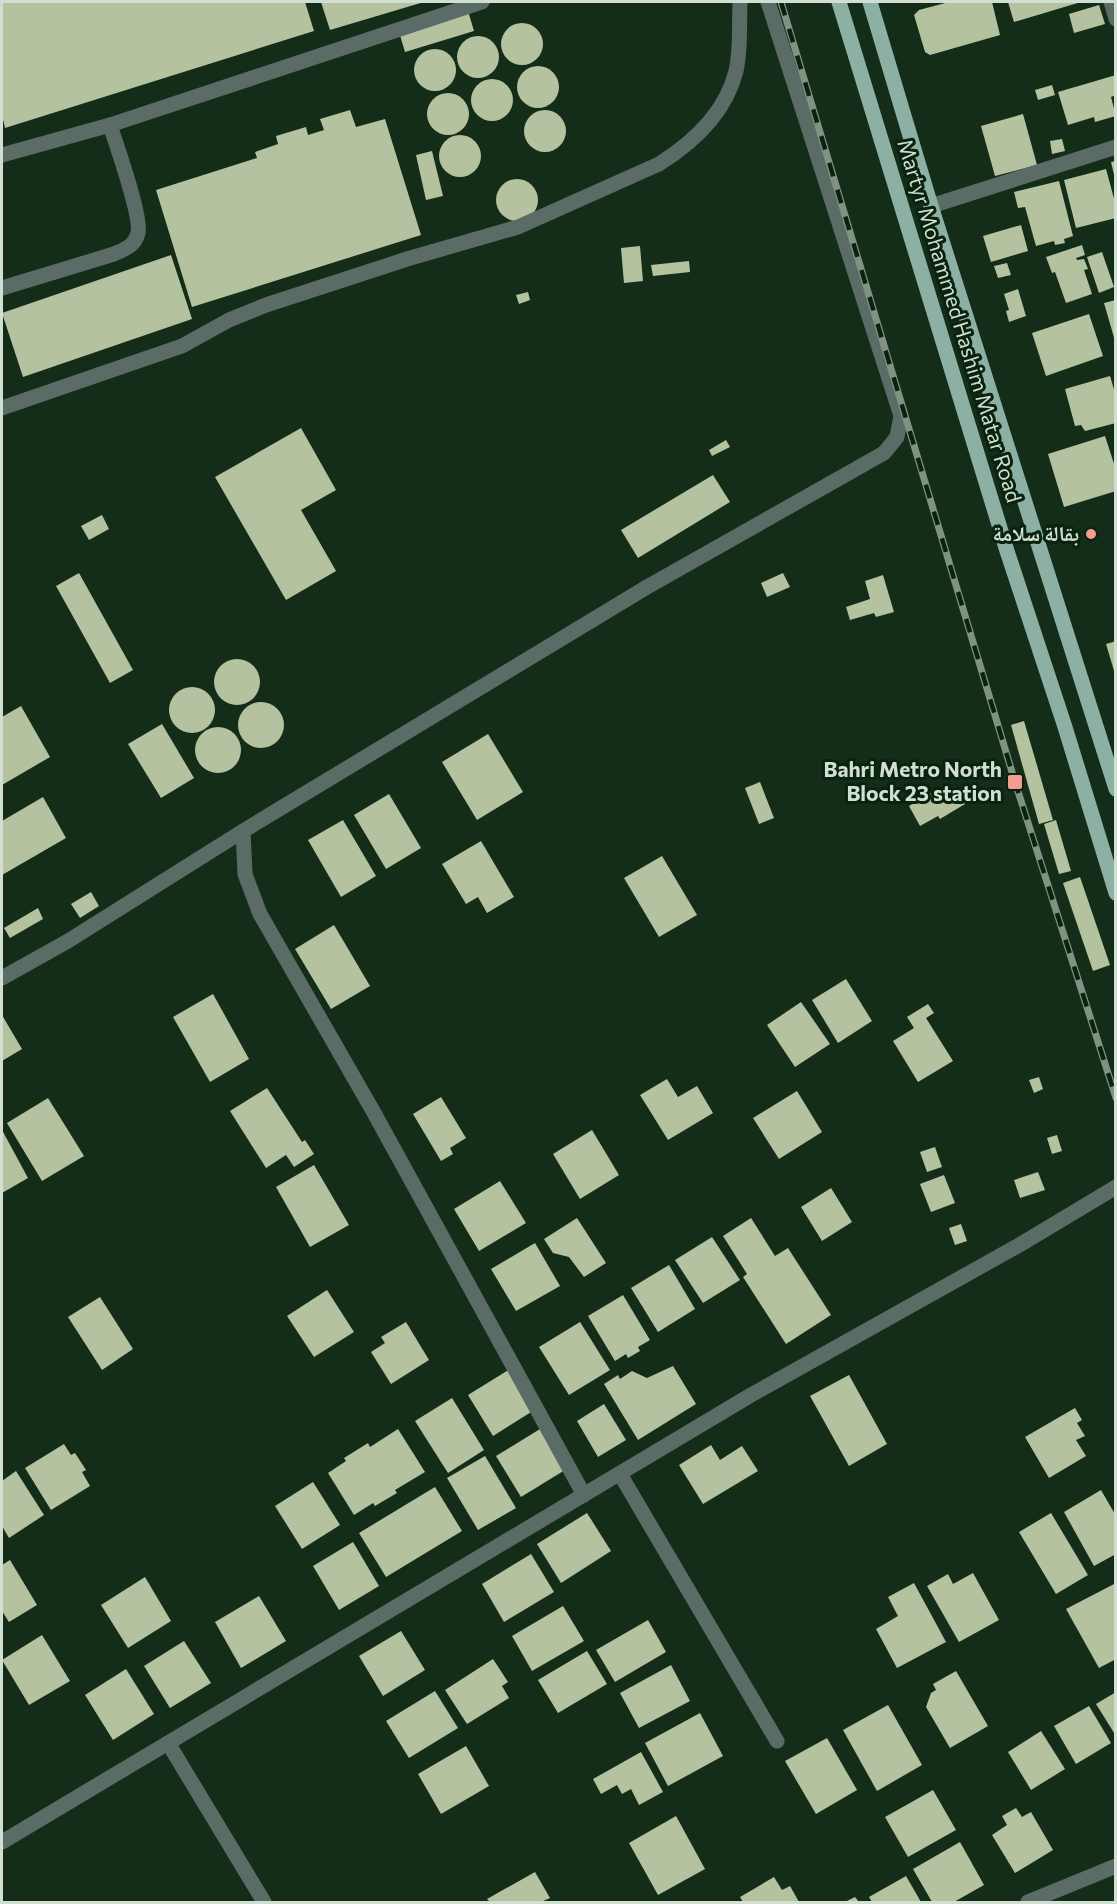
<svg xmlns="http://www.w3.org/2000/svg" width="1117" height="1904" font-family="Commissioner,'Noto Naskh Arabic',sans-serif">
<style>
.building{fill:#b5c2a0}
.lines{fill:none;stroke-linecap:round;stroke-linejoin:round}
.minor{stroke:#5b6b66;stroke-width:15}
.major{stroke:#8db0a4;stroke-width:15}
.rail-casing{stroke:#809382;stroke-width:7}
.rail{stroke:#0a230f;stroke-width:4.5;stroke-dasharray:14;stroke-linecap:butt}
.poi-dot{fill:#f59c91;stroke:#0a230f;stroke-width:2}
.labels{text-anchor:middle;stroke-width:6;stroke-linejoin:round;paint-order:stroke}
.street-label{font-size:21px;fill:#d0dfd1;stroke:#0a230f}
.poi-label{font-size:21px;font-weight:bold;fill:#d0dfd1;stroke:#0a230f;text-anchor:end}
</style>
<rect width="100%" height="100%" fill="#142d19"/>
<!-- building -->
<g class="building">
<polygon points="2,2 305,2 314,31 5,128 2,115"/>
<polygon points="321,2 424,2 330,30"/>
<polygon points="949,2 992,2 1000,35 930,55 925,52 914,15 919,10"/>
<polygon points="1008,2 1081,2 1014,22"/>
<polygon points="1099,5 1105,24 1074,33 1069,14"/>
<polygon points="468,11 474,31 405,52 399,32"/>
<circle cx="522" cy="44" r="21"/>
<circle cx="478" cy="57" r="21"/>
<circle cx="435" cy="70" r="21"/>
<circle cx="538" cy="87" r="21"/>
<polygon points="1116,75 1116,95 1111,97 1116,116 1095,122 1094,117 1068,125 1058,92"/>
<circle cx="492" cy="100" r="21"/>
<polygon points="1052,85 1055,95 1038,100 1035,90"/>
<circle cx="448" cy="114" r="21"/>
<circle cx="545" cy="131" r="21"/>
<polygon points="350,110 356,127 385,119 421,235 192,307 156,190 257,158 255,152 278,144 276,136 306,127 308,135 324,130 320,119"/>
<polygon points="1023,114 1037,165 995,176 981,126"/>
<circle cx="460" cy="156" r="21"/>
<polygon points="1062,139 1065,151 1052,154 1050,141"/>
<polygon points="432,151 443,196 426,200 416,155"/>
<polygon points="1116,161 1116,179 1115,179 1111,162"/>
<polygon points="1106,169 1116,206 1116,218 1076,228 1064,180"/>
<circle cx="517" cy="200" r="21"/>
<polygon points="1059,181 1073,236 1064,239 1065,243 1055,245 1054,241 1036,246 1025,207 1018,208 1014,192"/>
<polygon points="1021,225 1028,251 991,262 983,236"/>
<polygon points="1082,245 1085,255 1076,258 1077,260 1084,259 1088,269 1084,270 1092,294 1066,303 1055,272 1052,273 1046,257"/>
<polygon points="640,246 643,281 624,283 621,248"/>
<polygon points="1102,252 1114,287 1099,293 1087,257"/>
<polygon points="171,255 192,319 23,377 2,313"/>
<polygon points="689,261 690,272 653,276 651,265"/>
<polygon points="1007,263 1011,275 998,278 994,266"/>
<polygon points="1018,289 1026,316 1009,322 1006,311 1009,310 1004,294"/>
<polygon points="528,292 530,300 519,304 516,295"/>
<polygon points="1116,300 1116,341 1115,341 1104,303"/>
<polygon points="1089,314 1103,356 1046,376 1032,333"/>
<polygon points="1110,376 1116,396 1116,423 1085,431 1081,425 1075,426 1065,389"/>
<polygon points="301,428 336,490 301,510 336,571 286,600 215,477"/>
<polygon points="1105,436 1116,470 1116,491 1064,507 1048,454"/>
<polygon points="726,440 730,447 712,456 709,450"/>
<polygon points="713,475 730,502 638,558 621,530"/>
<polygon points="102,515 109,529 89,540 81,526"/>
<polygon points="79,573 133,670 110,683 56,586"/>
<polygon points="783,573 790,587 767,597 761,583"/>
<polygon points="883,575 894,612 876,617 874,613 850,620 846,607 870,599 865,581"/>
<polygon points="1116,641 1116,674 1115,674 1106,644"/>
<circle cx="237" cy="682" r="23"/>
<circle cx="192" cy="710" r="23"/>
<circle cx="261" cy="725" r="23"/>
<polygon points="21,706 50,757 2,785 2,717"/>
<polygon points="1024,721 1053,820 1039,824 1011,725"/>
<polygon points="162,724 194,778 161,798 128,744"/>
<circle cx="218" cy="750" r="23"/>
<polygon points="488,734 523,792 477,820 442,762"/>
<polygon points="760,782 774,818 759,824 745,788"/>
<polygon points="955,787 965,804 940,819 938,816 920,826 909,806 936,790 940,796"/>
<polygon points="389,794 421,848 386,869 354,815"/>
<polygon points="43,797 66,838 2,875 2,821"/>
<polygon points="343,820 376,876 341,897 308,840"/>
<polygon points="1056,820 1071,871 1059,874 1044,824"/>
<polygon points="481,841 514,897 487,913 478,897 466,904 442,864"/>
<polygon points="662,856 697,915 659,937 624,878"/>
<polygon points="1080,877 1110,965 1093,971 1063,883"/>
<polygon points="91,892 99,906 80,918 71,904"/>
<polygon points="38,908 43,919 10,938 4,928"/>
<polygon points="334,925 370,986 331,1009 295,949"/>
<polygon points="846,979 872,1021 838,1043 812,1000"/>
<polygon points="213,994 249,1059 210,1082 173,1017"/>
<polygon points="801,1002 830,1044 795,1067 767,1025"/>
<polygon points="928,1004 934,1013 926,1018 953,1061 918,1082 893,1041 914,1028 907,1017"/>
<polygon points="2,1015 22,1049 2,1061"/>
<polygon points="1039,1077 1043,1089 1034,1093 1029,1080"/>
<polygon points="667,1079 678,1097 697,1086 713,1113 668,1140 640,1095"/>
<polygon points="267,1088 302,1142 305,1140 314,1154 294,1167 286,1155 266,1168 230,1111"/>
<polygon points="797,1091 822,1132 779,1159 753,1118"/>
<polygon points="441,1097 466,1138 450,1148 453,1154 441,1161 413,1114"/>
<polygon points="48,1098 84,1156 42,1181 7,1123"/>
<polygon points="2,1130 28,1178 2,1193"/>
<polygon points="592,1130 619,1175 580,1199 553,1154"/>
<polygon points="1057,1135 1062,1151 1052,1154 1047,1138"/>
<polygon points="935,1147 942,1167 927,1172 920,1152"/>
<polygon points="314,1165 349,1225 310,1247 276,1187"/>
<polygon points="1038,1172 1045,1190 1020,1198 1014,1180"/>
<polygon points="944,1175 955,1203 931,1212 920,1184"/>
<polygon points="500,1181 526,1223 479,1251 454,1209"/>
<polygon points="831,1188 852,1222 822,1241 801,1207"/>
<polygon points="577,1218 606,1263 584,1277 569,1257 553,1253 544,1239"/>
<polygon points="751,1218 775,1256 788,1248 831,1315 786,1344 743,1277 747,1274 723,1236"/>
<polygon points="961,1224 967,1241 955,1245 949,1228"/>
<polygon points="712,1237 740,1280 703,1303 675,1260"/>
<polygon points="535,1243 560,1286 516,1311 491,1269"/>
<polygon points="669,1265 695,1309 658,1332 631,1288"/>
<polygon points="327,1290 354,1332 314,1357 287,1316"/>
<polygon points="623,1295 650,1340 638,1347 640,1351 628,1358 626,1354 615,1361 588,1316"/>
<polygon points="100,1297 133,1349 102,1370 68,1317"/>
<polygon points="406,1322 429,1360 391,1384 371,1352 385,1343 381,1337"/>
<polygon points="580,1322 610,1370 569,1395 539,1347"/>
<polygon points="673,1366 696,1404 638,1440 604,1384 618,1375 620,1379 632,1371 647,1378"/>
<polygon points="510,1369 536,1409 493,1436 468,1395"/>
<polygon points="849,1375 887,1444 849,1466 810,1396"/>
<polygon points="452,1398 484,1450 448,1473 415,1421"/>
<polygon points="604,1404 626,1440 598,1457 577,1421"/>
<polygon points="1075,1408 1082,1420 1077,1423 1085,1436 1076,1440 1086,1456 1049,1478 1025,1437"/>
<polygon points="398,1429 425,1472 395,1490 397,1493 375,1506 373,1503 354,1515 328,1473 346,1461 344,1458 368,1443 370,1447"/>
<polygon points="540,1429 565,1470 521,1497 496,1456"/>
<polygon points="64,1444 71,1455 75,1453 86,1470 82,1472 90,1486 51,1510 25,1468"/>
<polygon points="711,1445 720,1460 742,1446 758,1471 703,1504 679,1465"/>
<polygon points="485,1456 516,1508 478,1530 447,1478"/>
<polygon points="16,1471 44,1515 9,1538 2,1526 2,1481"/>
<polygon points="313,1482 340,1525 302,1549 275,1506"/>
<polygon points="435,1487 462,1531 386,1577 359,1533"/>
<polygon points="1101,1490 1116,1516 1116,1554 1094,1566 1064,1512"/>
<polygon points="587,1513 611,1551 561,1583 537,1544"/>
<polygon points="1051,1513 1088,1575 1056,1594 1019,1532"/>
<polygon points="353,1542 379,1586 339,1610 313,1566"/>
<polygon points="531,1554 554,1592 504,1622 482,1584"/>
<polygon points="10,1560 37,1605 9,1622 2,1611 2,1565"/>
<polygon points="973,1573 999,1620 959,1642 927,1586 948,1574 953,1584"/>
<polygon points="145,1577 171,1621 128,1648 101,1605"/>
<polygon points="914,1583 946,1642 897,1668 876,1629 898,1616 888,1597"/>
<polygon points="1116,1583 1116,1659 1099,1668 1066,1609"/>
<polygon points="259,1596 286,1641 241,1668 215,1622"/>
<polygon points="563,1606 584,1641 532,1671 512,1636"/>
<polygon points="648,1620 666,1652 615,1682 596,1650"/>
<polygon points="401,1631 425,1670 383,1696 359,1656"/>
<polygon points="42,1635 70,1681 29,1705 2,1660"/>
<polygon points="184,1641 211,1683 170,1708 144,1666"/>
<polygon points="587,1651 607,1684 558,1713 538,1680"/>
<polygon points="493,1659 508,1682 502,1686 509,1698 467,1724 445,1690"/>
<polygon points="671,1665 690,1701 639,1728 620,1693"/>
<polygon points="126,1669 154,1714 113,1740 85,1695"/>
<polygon points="956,1671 988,1726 950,1748 926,1707 931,1693 936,1690 933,1684"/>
<polygon points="435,1691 458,1728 409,1758 386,1721"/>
<polygon points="1116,1692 1116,1736 1096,1704"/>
<polygon points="888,1705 922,1765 877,1791 843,1730"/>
<polygon points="1089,1706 1111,1743 1076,1764 1054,1726"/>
<polygon points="700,1713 723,1756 668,1786 645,1743"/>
<polygon points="1041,1731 1065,1769 1031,1790 1008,1752"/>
<polygon points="827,1738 857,1790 816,1814 785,1761"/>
<polygon points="466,1746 489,1786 441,1814 418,1774"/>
<polygon points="641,1752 663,1792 639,1805 631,1789 622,1794 617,1785 601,1794 593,1779"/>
<polygon points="933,1790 956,1830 908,1857 885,1817"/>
<polygon points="1016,1808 1022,1817 1031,1812 1053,1850 1015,1873 992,1835 1007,1825 1002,1816"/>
<polygon points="676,1816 705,1869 658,1895 629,1843"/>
<polygon points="960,1842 984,1885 954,1902 932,1902 913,1869"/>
<polygon points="535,1872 550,1898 541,1902 490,1902 487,1899"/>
<polygon points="906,1876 921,1902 872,1902 869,1897"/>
<polygon points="774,1877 782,1890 790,1886 799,1902 743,1902 740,1897"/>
<polygon points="855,1897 859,1902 845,1902"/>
</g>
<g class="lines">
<!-- minor -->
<g class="minor">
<polyline points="1111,2 1116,19"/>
<polyline points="2,155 110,125 482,2"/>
<polyline points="931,206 1116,147"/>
<path d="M2,288L114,254C125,249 135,246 138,233C142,217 116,144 110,125"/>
<path d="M2,408L182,346L229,320L266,305L407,259L518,227L659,164C694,142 726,112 736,71C741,50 739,23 740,2"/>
<polyline points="243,831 245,874 260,914 373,1111 584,1495"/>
<polyline points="2,978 68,941 243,831 647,587 884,453 897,437 901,416 768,2"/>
<polyline points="620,1474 777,1741"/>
<polyline points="168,1743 264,1902"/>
<polyline points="2,1842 751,1395 1021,1244 1116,1187"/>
<polyline points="1028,1902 1116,1866"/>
</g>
<!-- major -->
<g class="major">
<polyline points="839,2 1007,551 1065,727 1116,893"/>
<polyline points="870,2 931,206 1116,789"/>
</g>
<defs>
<polyline id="rail" points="781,2 1015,782 1116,1098"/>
</defs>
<!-- rail casing -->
<use href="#rail" class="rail-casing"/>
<!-- rail -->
<use href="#rail" class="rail"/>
</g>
<!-- markers -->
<g class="poi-dot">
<circle cx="1091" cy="534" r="6"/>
<rect x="1007" y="774" width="16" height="16" rx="3"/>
</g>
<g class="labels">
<!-- street labels -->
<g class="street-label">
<text transform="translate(959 321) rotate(73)" y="7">Martyr Mohammed Hashim Matar Road</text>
</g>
<!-- poi labels -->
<g class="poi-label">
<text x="1079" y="541">بقالة سلامة</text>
<text x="1002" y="777">Bahri Metro North<tspan x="1002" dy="24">Block 23 station</tspan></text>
</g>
</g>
<!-- border -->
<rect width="1117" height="1904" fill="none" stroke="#d0dfd1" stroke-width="6"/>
</svg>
